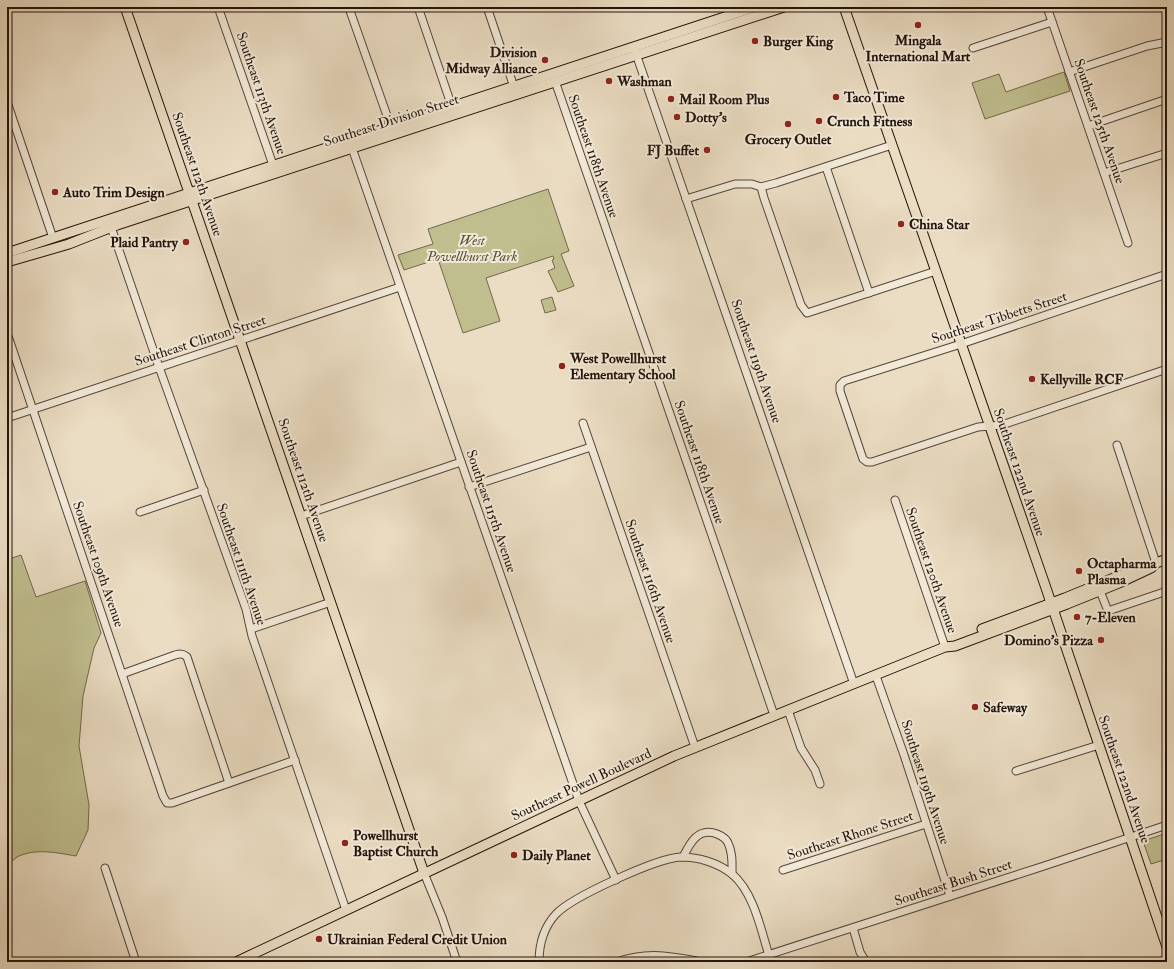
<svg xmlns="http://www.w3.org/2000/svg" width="1174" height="969" font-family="'IM FELL Double Pica',serif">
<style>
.green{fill:#c0be8e;stroke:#72684c}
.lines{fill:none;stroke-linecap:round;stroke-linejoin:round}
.minor-casing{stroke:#554638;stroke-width:9}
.major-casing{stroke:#23130a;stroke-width:11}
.minor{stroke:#f2e9d8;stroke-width:7}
.major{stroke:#ebddc3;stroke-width:9}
.poi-dot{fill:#8f2418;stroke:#f2e9d8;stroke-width:1.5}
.labels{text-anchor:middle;stroke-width:4;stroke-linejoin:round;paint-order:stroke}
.poi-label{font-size:14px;font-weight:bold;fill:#23130a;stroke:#f2e9d8;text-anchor:start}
.street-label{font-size:14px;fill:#23130a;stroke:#f2e9d8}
.park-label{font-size:14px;font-style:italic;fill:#5a4f38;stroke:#f2e9d8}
</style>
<rect width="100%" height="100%" fill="#ebddc3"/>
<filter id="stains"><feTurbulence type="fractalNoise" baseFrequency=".005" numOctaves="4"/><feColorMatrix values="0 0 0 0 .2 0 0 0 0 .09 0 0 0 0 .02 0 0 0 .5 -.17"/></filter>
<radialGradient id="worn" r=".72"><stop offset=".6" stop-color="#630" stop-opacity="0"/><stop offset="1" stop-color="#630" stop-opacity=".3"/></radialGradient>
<!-- green -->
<g class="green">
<polygon points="1064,72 1070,91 985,119 972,83 999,74 1006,92"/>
<polygon points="548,189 569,251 561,254 574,286 558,292 548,271 555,268 552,260 554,259 553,256 486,278 500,321 463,333 438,259 404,270 398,255 433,244 428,229"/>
<polygon points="552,297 556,310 545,313 541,300"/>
<path d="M7,543L12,558L21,555L36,597L85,581L101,633L94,648L83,696L79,746L89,805L88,830L76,856C57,853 38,848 19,856C15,858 11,862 7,866Z"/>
<polygon points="1167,833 1167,859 1151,864 1143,841"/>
</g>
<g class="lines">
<defs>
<g id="minor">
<polyline points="218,7 273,165"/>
<polyline points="353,7 349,8 391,127"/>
<polyline points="418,7 452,107"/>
<polyline points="487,7 515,90"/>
<polyline points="1047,7 1128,243"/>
<polyline points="973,48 1052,22"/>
<polyline points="635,51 854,684"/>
<polyline points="1069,72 1147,46 1167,42"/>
<polyline points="555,81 774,715"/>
<polyline points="7,102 53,238"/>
<polyline points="1088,126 1167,99"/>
<polyline points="352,148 579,801 616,880"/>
<polyline points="826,167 869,293"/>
<polyline points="1104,173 1167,153"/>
<polyline points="761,187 764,198 801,305 807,313 936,271"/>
<polyline points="686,199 735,184 752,184 761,187 776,183 892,145"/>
<polyline points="111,227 159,367 246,609 252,636 346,910"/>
<polyline points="1167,274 961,344 844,381 840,385 840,391 863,459 867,462 872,462 978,427 1002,425 1167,369"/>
<polyline points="7,333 163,796 167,803 172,803 295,760"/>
<polyline points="7,418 400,287"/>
<polyline points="583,423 695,747"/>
<polyline points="1117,445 1156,563"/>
<polyline points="469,487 591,447"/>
<polyline points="895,500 945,647"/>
<polyline points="140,512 204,490"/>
<polyline points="301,516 461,462"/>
<polyline points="1100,591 1108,611 1167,591"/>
<polyline points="251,629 331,602"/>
<path d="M122,674L175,655C179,654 183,653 187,657L229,783"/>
<polyline points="876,676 904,755 950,896"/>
<polyline points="788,710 801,748 815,770 820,784"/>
<polyline points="1016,771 1099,745"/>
<path d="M683,857C690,843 698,827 717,834C722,836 726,838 728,843C733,853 732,864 732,874"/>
<polyline points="105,868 136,962"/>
<polyline points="783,870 926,824"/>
<polyline points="424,873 442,917 457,962"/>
<polyline points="853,928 860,952 866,962"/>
<path d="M539,962C539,945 544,927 556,914C572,897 657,858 681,857C699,857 718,863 732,874C755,893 762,935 771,962"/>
<path d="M617,962C647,951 672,956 702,962"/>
<polyline points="746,962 1041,867 1167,825"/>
</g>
<g id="major">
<polyline points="125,7 424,873"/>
<polyline points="844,7 1045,585 1167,947"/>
<polyline points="7,253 755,7"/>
<polyline points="7,262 69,244 117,225 784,7"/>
<polyline points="982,629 1065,598 1138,568"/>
<polyline points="236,962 674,756 945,647 955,646 1067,604 1119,583 1151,568 1156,563 1167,559"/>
</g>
</defs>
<!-- minor casing -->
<use href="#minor" class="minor-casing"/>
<!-- major casing -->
<use href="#major" class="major-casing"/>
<!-- minor -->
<use href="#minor" class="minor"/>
<!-- major -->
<use href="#major" class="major"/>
</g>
<!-- markers -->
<g class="poi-dot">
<circle cx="918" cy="25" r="4"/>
<circle cx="755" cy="41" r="4"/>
<circle cx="545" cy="60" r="4"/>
<circle cx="609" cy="81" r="4"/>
<circle cx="836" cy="97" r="4"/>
<circle cx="671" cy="99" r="4"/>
<circle cx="677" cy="117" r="4"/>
<circle cx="819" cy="121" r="4"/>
<circle cx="788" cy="124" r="4"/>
<circle cx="707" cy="150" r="4"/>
<circle cx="55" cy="192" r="4"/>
<circle cx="901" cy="224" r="4"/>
<circle cx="186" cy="242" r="4"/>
<circle cx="562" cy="366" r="4"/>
<circle cx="1032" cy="379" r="4"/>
<circle cx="1079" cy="571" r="4"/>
<circle cx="1077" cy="617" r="4"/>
<circle cx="1101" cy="640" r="4"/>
<circle cx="975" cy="707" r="4"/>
<circle cx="345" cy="843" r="4"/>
<circle cx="514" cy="855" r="4"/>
<circle cx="319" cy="939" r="4"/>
</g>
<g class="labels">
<!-- poi labels -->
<g class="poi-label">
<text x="918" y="45" text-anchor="middle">Mingala<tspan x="918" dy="16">International Mart</tspan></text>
<text x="763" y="46">Burger King</text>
<text x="537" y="57" text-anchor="end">Division<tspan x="537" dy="16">Midway Alliance</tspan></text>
<text x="617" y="86">Washman</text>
<text x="844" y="102">Taco Time</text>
<text x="679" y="104">Mail Room Plus</text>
<text x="685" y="122">Dotty's</text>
<text x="827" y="126">Crunch Fitness</text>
<text x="788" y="144" text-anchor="middle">Grocery Outlet</text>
<text x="699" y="155" text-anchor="end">FJ Buffet</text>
<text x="63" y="197">Auto Trim Design</text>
<text x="909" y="229">China Star</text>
<text x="178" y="247" text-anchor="end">Plaid Pantry</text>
<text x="570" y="363">West Powellhurst<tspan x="570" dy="16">Elementary School</tspan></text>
<text x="1040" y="384">Kellyville RCF</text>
<text x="1087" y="568">Octapharma<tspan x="1087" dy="16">Plasma</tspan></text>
<text x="1085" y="622">7-Eleven</text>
<text x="1093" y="645" text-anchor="end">Domino's Pizza</text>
<text x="983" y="712">Safeway</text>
<text x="353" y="840">Powellhurst<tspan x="353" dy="16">Baptist Church</tspan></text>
<text x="522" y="860">Daily Planet</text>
<text x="327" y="944">Ukrainian Federal Credit Union</text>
</g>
<!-- street labels -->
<g class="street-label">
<text transform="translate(262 93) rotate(71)" y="5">Southeast 113th Avenue</text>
<text transform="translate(391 120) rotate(-18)" y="5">Southeast Division Street</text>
<text transform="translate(1100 121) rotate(71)" y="5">Southeast 125th Avenue</text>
<text transform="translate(594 156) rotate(71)" y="5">Southeast 118th Avenue</text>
<text transform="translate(198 174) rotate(71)" y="5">Southeast 112th Avenue</text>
<text transform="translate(999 317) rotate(-18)" y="5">Southeast Tibbetts Street</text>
<text transform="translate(200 340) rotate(-18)" y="5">Southeast Clinton Street</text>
<text transform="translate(757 361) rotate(71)" y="5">Southeast 119th Avenue</text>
<text transform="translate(700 462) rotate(71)" y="5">Southeast 118th Avenue</text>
<text transform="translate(1020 472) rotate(71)" y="5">Southeast 122nd Avenue</text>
<text transform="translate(304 480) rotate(71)" y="5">Southeast 112th Avenue</text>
<text transform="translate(492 511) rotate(71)" y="5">Southeast 115th Avenue</text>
<text transform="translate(99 564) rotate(71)" y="5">Southeast 109th Avenue</text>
<text transform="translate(242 564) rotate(71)" y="5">Southeast 111th Avenue</text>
<text transform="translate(932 570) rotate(71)" y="5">Southeast 120th Avenue</text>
<text transform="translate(651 581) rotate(71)" y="5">Southeast 116th Avenue</text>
<text transform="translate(1125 779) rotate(71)" y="5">Southeast 122nd Avenue</text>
<text transform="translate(926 782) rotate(72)" y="5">Southeast 119th Avenue</text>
<text transform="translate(581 784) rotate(-25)" y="5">Southeast Powell Boulevard</text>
<text transform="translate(850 835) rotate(-18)" y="5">Southeast Rhone Street</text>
<text transform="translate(953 882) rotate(-18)" y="5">Southeast Bush Street</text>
</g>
<!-- park labels -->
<g class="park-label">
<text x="472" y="245">West<tspan x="472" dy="16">Powellhurst Park</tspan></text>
</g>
</g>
<!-- margin -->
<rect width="1174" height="969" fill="none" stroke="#ebddc3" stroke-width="24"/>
<rect x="8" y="8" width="1158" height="953" fill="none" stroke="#23130a" stroke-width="2"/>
<rect x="12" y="12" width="1150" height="945" fill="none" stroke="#23130a"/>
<rect width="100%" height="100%" filter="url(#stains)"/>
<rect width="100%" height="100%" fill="url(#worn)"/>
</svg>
